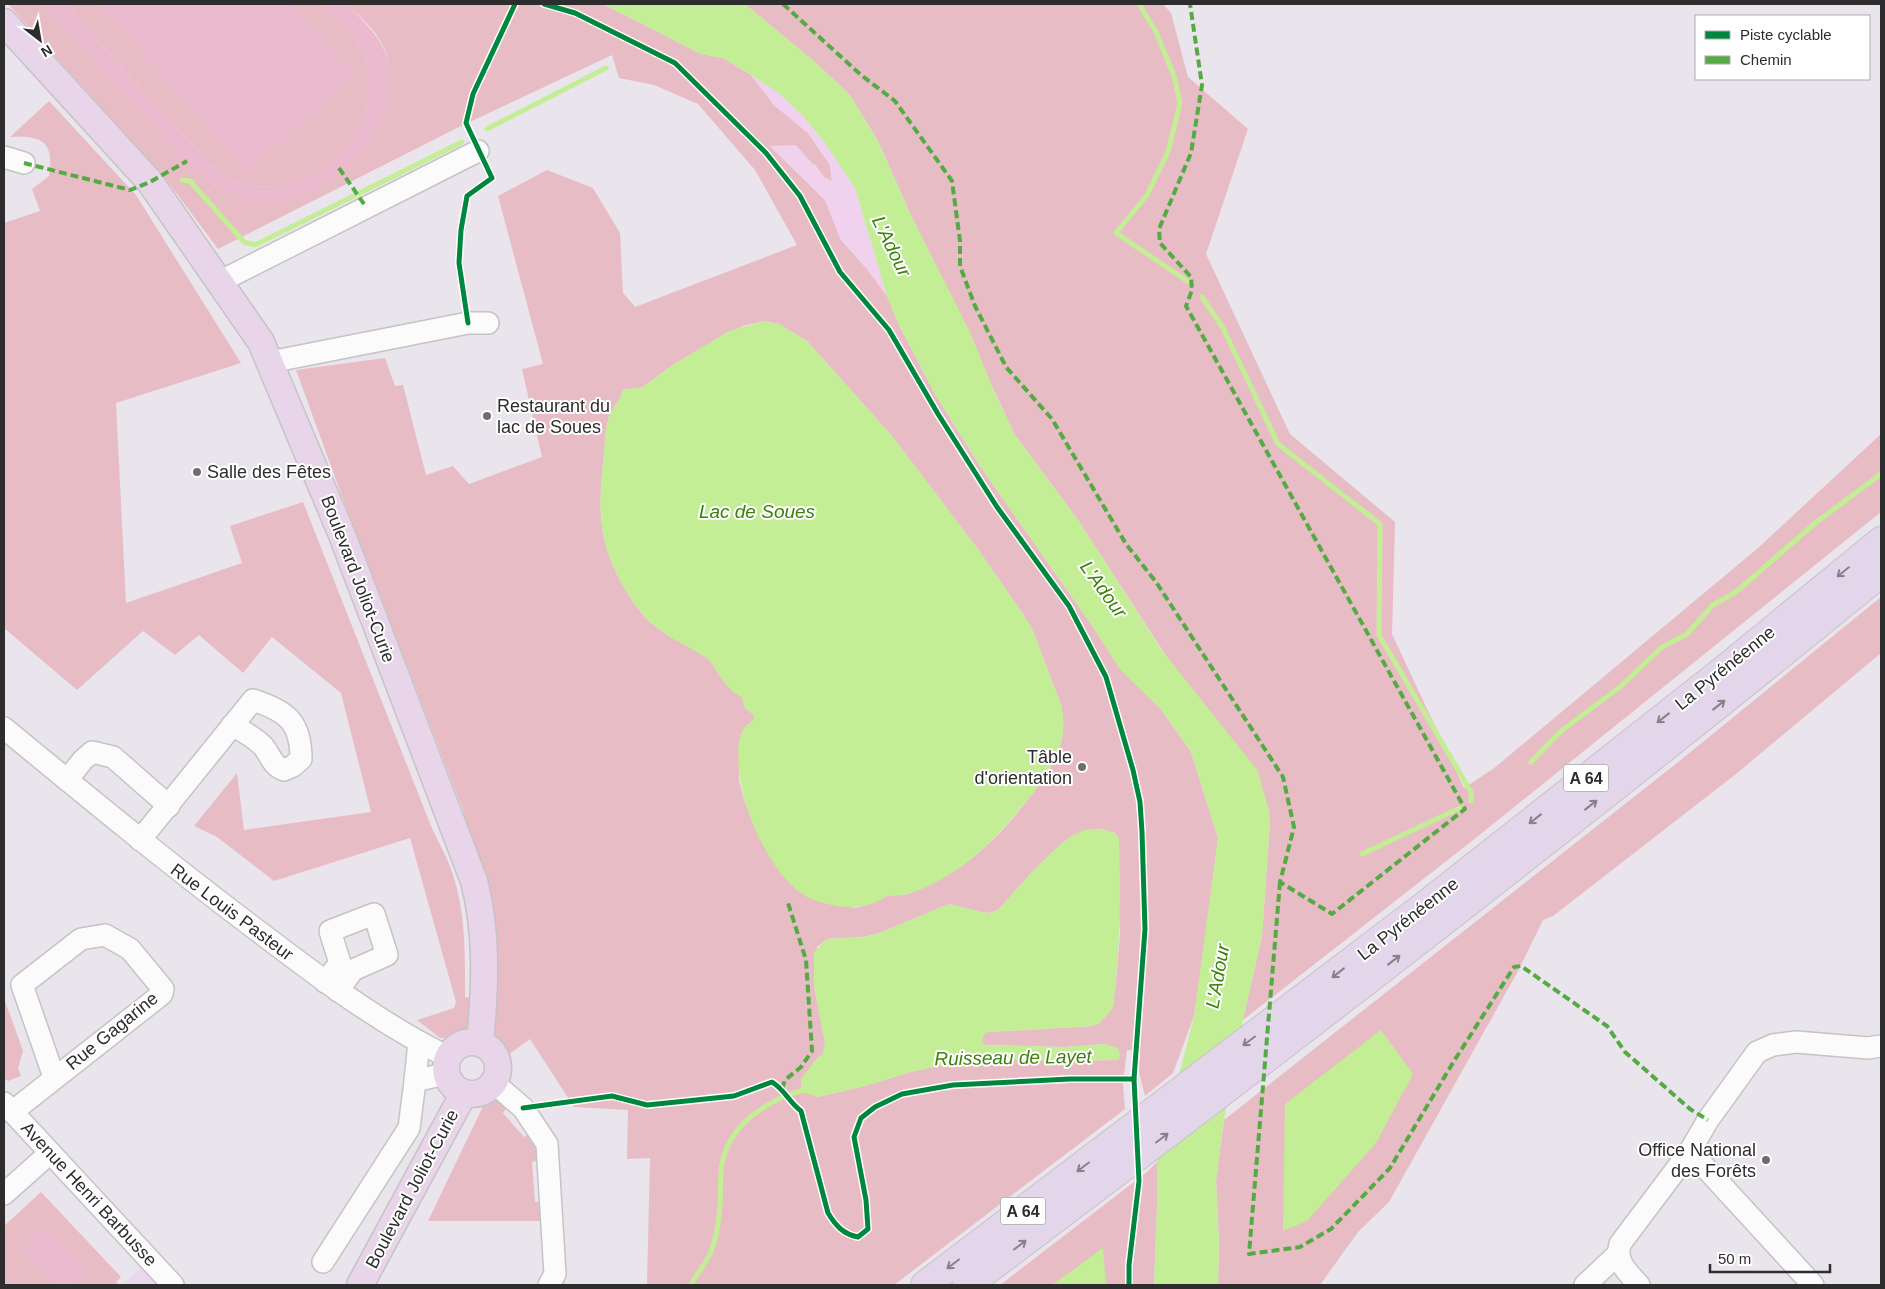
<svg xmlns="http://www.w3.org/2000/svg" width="1885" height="1289" font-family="Arial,sans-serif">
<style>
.education{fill:#ecd8ee}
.green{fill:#e8bcc4;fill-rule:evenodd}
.sand{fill:#f0d2ee}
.pitch{fill:#ecbace}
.water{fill:#c3ee96}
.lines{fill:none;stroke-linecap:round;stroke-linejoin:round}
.stream{stroke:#c3ee96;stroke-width:5}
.minor-casing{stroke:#c4c4c5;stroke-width:24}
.major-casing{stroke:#c6c3c6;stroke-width:29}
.highway-casing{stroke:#c6c3c6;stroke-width:30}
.minor{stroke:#fcfbfc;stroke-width:21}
.major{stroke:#e8d5e9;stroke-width:26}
.highway{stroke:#e3d5ea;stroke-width:28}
.quiet{stroke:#54ab44;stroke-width:4;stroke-dasharray:8 4;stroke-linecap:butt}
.cycleway-casing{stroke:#fff;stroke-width:8}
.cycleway{stroke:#00873e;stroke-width:5}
.oneway{stroke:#88818c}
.poi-dot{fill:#6f6d70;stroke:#fff;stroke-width:2}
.labels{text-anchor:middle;stroke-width:4;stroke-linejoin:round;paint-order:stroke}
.shield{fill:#fff;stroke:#6c6c6c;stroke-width:1}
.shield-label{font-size:16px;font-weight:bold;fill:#2d2d2d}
.poi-label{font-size:18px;fill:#2d2d2d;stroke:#fff;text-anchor:start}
.street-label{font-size:18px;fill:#2d2d2d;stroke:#fff}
.water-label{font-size:19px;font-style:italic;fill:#3d800c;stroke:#fff}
</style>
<rect width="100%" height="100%" fill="#eae4ec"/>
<!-- education -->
<polygon class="education" points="143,1266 160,1285 122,1285"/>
<!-- green -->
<g class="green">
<path d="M8,4H42L187,161L215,185L313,191L387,100C392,80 391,57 379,39C372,26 357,15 347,4H603L701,54L723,58L751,75L774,105L808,133L830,165L832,182L824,177L815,165L771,147L825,200L841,240L868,270L887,296L898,323L936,396L980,466L1093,627L1120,669L1160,708L1191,752L1218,838L1203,959L1194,1016L1173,1073L1145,1096L1139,1072L1140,1051L1127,1050L1123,1084L1125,1109L894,1285H647L650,1158L627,1159L628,1110L574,1107L530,1039L508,1055L494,1033L493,929L482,879L463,810L343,499L296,370L385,358L395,386L403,385L426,475L453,466L469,484L542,457L522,369L543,364L498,196L547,170L593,188L620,233L623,293L635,307L797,245L755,170L698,104L654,85L619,78L612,55L453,130L218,249L165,178ZM764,321L779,324L807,341L892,436L977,548L1023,614L1033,631L1061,705C1064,721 1064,735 1059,750C1056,760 1049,768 1044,777C1019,815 982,857 942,878C931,884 916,892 904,895C897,896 891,894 885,897C873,903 866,906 853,908L760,839L744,800L739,780L740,738L746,726L754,720V715L745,708L742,697C731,692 722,680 716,670C713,666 712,661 707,658C686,644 661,635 644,616C627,597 609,563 604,538C598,512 601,481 604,455C605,443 605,429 609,417C613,407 620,401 623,390L643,387L674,364L743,326ZM1101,829L1115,833L1120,933L1117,971L1113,1007L1099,1023L1093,1026L988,1032L983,1035L982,1043L985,1045L1066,1047L1105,1044L1119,1060L1055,1061L1004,1059L969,1060L910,1072L865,1086L817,1097L825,1043L814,986L817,947L827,939L862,937L877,934L949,904L981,912L989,913L998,910L1034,870L1062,843L1085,830Z"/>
<path d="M68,4H323C341,24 365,44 369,73C379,139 311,198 248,185C234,182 222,173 211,165L76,17Z"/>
<polygon points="745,4 1163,4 1171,13 1188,77 1248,129 1206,254 1290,434 1395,522 1392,634 1464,788 1493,769 1758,548 1881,434 1881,512 1477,837 1243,1020 1262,936 1270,822 1161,648 1078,520 1015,435 909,211 878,141 850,95 816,63"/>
<path d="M49,101L136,195L241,363L116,403L126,603L242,563L230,526L303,502L431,826C438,842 448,858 453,875C466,915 465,956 465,997L470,998L471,1025L457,1038H440L417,1020L454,1008L456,1002L410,838L274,881L217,837L194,826L237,773L244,830L371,812L341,693L272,637L243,673L199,635L175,655L143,631L77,690L4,628V223L40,211L32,189L49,176C55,141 41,135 10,137Z"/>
<polygon points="1881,597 1881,653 1736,774 1553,916 1543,920 1518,971 1389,1202 1358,1232 1320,1285 1218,1285 1219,1242 1216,1181 1224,1120 1677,763"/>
<polygon points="4,998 23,1051 18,1068 21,1076 8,1081 4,1078"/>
<polygon points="497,1098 509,1104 503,1113 524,1137 528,1135 538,1147 540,1160 532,1162 535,1202 542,1202 543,1221 428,1221 486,1100"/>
<polygon points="1157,1162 1157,1207 1154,1285 1000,1285 1147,1172"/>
<polygon points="41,1192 121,1277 116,1282 119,1285 4,1285 4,1226"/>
</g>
<!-- sand -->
<polygon class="sand" points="751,75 779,93 802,115 841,164 855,188 887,296 868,270 841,240 825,200 770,146 796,145 824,177 832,181 830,165 808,133 774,105"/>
<!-- pitch -->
<g class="pitch">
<path d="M42,4H68L76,17L211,165C222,173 234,182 248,185C311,198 379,138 369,73C365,44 341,24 323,4H347C364,22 384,39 389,65C399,112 354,169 314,190C297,199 278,201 259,200C255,199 249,200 244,198C199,185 162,135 131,101C101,69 71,36 42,4Z"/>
<polygon points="99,4 290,4 354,76 247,171"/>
<polygon points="44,1227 87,1272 73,1285 56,1285 21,1249"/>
</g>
<!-- water -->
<g class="water">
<polygon points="603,4 745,4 816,63 850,95 878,141 909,211 970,332 996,396 1015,435 1078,520 1161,649 1258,771 1269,811 1270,822 1262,936 1243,1020 1224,1120 1216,1181 1219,1242 1218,1285 1154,1285 1157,1207 1157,1162 1194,1016 1218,838 1191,752 1160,708 1120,669 1093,627 980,466 936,396 898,323 887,296 855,188 825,143 802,115 779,93 751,75 723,58 701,54"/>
<path d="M764,321L779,324L807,341L892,436L977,548L1023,614L1033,631L1061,705C1071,745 1048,774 1024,804C993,842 955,881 906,894C900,896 893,894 887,896C882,898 878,902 874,903C854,910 833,907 814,900C782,889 757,838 747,808C741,792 733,744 743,730C745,726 751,723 754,720V715L745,708L742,697C731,692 722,680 716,670C713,666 712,661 707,658C686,644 661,635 644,616C627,597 609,563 604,538C598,512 601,481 604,455C605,443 605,429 609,417C613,407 620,402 623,390L643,387L674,364L729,331Z"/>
<path d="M1101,829L1115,833L1119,838C1121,895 1120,950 1113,1007C1108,1015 1102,1022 1093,1026L988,1032L983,1035L982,1042L985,1045L1066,1047L1105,1044L1118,1048L1120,1054L1119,1060L1055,1061L1004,1059L969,1060L910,1072L865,1086L817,1097L801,1091V1079L817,1058L823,1054L825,1043L814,986V952L827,939L862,937L877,934L949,904L981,912L989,913L998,910L1034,870L1062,843L1073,835L1085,830Z"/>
<polygon points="1381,1030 1413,1074 1376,1143 1307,1221 1283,1231 1285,1104"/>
<polygon points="1103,1248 1106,1285 1052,1285"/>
</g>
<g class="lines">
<!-- stream -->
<g class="stream">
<polyline points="1139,4 1156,32 1174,76 1180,103 1168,152 1147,195 1116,233 1187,281"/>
<polyline points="487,129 606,68"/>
<polyline points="182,180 190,181 244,242 255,245 462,142"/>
<polyline points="1202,297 1223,328 1278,444 1380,524 1379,635 1471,792 1471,801"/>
<polyline points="1531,762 1561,731 1620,687 1662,647 1687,634 1713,605 1736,592 1814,524 1881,474"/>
<polyline points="1362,854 1460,808"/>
<polyline points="791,1094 807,1089"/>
<path d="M691,1285C697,1274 705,1264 711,1252C715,1241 718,1226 719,1215C722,1198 719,1181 722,1164C728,1132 753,1111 781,1098"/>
</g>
<defs>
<g id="minor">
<polyline points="4,157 24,163"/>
<polyline points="219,282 478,151"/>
<polyline points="270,362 468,323 488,323"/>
<path d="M4,728C89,798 174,868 262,934C321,979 381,1024 448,1057"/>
<polyline points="67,780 83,760 92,752 113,757 169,806"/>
<path d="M140,840L253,700C287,711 301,722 301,759L293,766L284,770C271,765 271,755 263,746C254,737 243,731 232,725"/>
<polyline points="325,982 340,963 330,931 374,914 387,955 353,970 338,991"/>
<polyline points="419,1042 415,1081 436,1076 447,1076"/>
<polyline points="494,1083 523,1108 547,1144 555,1274 549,1285"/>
<polyline points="4,1103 173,1285"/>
<polyline points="12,1112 162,994 163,989 130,949 105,935 81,939 22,985 54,1077"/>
<polyline points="4,1194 50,1153"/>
<polyline points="323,1262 409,1128 415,1081"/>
<polyline points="1585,1285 1617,1255"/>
<path d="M1639,1285C1628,1272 1615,1263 1620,1244L1690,1151"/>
<polyline points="1813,1285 1690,1151 1708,1120 1757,1052 1773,1045 1796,1042 1868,1048 1881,1046"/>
</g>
<g id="major">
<path d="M4,22L150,182L261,342L342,535L474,881C488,934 485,989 480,1043"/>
<circle cx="472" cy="1068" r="26"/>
<polyline points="360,1285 464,1093"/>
</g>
<g id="highway">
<polyline points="925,1285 1423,907 1725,669 1881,541"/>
<path d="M967,1285C1276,1053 1582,817 1881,573"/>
</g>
</defs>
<!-- minor casing -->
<use href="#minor" class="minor-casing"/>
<!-- major casing -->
<use href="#major" class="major-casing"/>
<!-- highway casing -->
<use href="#highway" class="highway-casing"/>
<!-- minor -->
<use href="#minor" class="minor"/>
<!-- major -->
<use href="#major" class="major"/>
<!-- highway -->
<use href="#highway" class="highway"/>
<!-- quiet -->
<g class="quiet">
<polyline points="783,4 861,75 895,101 952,181 960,241 960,266 975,306 1006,367 1052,419 1126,544 1156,582 1283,777 1294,827 1280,882 1332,914 1465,809 1186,306 1192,290 1191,277 1160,243 1159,229 1191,153 1202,85 1190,4"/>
<polyline points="24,163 130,190 150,182 187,161"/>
<polyline points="339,168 366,207"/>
<polyline points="1280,882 1249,1254 1300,1247 1331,1229 1390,1168 1454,1061 1514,967 1521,966 1607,1026 1625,1052 1690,1109 1708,1120"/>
<polyline points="782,1089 785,1080 801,1067 812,1051 806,960 788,903"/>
</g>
<defs>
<g id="cycleway">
<polyline points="544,4 575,13 675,63 766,153 800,196 840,272 889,330 938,414 997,507 1069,606 1106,677 1133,770 1140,802 1142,832 1145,929 1134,1079 1139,1181 1129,1265 1129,1285"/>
<polyline points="468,323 459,263 461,230 467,196 492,178 466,123 473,94 515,4"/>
<path d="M523,1108L612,1096L647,1105L696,1100L734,1096L772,1082C786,1091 788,1101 801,1111L828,1213C836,1226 843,1234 858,1237L868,1229L866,1200L854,1137L861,1118L875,1107L902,1094L953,1085L1070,1079H1134"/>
</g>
</defs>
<!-- cycleway casing -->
<use href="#cycleway" class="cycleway-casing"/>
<!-- cycleway -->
<use href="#cycleway" class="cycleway"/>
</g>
<!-- one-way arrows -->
<defs><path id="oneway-shaft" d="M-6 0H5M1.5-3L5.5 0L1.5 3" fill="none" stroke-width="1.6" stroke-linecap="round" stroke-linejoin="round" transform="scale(1.25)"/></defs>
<g class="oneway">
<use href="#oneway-shaft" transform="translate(1843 572) rotate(141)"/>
<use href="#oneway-shaft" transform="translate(1719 705) rotate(-38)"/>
<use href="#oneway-shaft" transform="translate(1663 718) rotate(142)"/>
<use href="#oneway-shaft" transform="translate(1591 805) rotate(-38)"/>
<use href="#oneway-shaft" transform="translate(1535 819) rotate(142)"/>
<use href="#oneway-shaft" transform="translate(1394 960) rotate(-38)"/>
<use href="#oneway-shaft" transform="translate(1338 973) rotate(142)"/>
<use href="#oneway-shaft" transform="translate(1249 1041) rotate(143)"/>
<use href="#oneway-shaft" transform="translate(1162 1138) rotate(-37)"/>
<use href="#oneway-shaft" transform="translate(1083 1167) rotate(143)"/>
<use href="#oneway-shaft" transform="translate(1020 1245) rotate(-37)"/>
<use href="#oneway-shaft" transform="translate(953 1264) rotate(143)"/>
</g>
<!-- markers -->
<g class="poi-dot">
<circle cx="487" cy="416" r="5"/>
<circle cx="197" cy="472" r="5"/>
<circle cx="1082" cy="767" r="5"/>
<circle cx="1766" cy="1160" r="5"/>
</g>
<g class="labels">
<!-- shield labels -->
<g class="shield">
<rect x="1563.5" y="764.5" width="45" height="27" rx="4"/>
<rect x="1000.5" y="1197.5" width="45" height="27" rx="4"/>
</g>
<g class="shield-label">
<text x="1586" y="784">A 64</text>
<text x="1023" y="1217">A 64</text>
</g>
<!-- poi labels -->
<g class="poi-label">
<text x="497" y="412">Restaurant du<tspan x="497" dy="21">lac de Soues</tspan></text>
<text x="207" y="478">Salle des Fêtes</text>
<text x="1072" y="763" text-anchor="end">Tâble<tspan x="1072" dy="21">d'orientation</tspan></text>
<text x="1756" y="1156" text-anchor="end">Office National<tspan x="1756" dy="21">des Forêts</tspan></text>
</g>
<!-- street labels -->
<g class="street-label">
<text transform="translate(358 579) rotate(69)" y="6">Boulevard Joliot-Curie</text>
<text transform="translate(1725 668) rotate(-39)" y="6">La Pyrénéenne</text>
<text transform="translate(232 912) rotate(37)" y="6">Rue Louis Pasteur</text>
<text transform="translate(1408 919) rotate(-38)" y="6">La Pyrénéenne</text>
<text transform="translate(112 1031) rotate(-39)" y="6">Rue Gagarine</text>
<text transform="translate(412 1189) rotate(-62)" y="6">Boulevard Joliot-Curie</text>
<text transform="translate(89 1194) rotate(47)" y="6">Avenue Henri Barbusse</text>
</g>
<!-- water labels -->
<g class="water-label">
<text transform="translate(892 246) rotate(64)" y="7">L'Adour</text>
<text x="757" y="518">Lac de Soues</text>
<text transform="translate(1104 589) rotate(54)" y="7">L'Adour</text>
<text transform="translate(1217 976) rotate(-80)" y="7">L'Adour</text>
<text transform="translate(1013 1057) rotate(-1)" y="7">Ruisseau de Layet</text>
</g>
</g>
<!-- border -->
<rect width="1885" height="1289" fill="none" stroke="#2d2d2d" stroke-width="10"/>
<!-- legend -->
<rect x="1695" y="15" width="175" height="65" fill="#ffffff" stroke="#ababab"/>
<rect x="1705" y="31" width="25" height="8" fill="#00873e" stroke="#ababab"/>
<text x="1740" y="40" font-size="15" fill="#2d2d2d">Piste cyclable</text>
<rect x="1705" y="56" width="25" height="8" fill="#54ab44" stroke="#ababab"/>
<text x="1740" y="65" font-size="15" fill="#2d2d2d">Chemin</text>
<!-- north arrow -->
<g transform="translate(40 40) rotate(149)" stroke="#ffffff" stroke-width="4" paint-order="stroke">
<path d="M0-4L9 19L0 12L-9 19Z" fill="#2d2d2d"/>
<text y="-8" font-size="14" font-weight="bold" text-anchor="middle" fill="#2d2d2d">N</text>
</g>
<!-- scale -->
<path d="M1710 1264v8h120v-8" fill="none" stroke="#2d2d2d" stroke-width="2.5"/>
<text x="1718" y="1264" font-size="15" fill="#2d2d2d" stroke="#ffffff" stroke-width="4" paint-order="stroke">50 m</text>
</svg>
